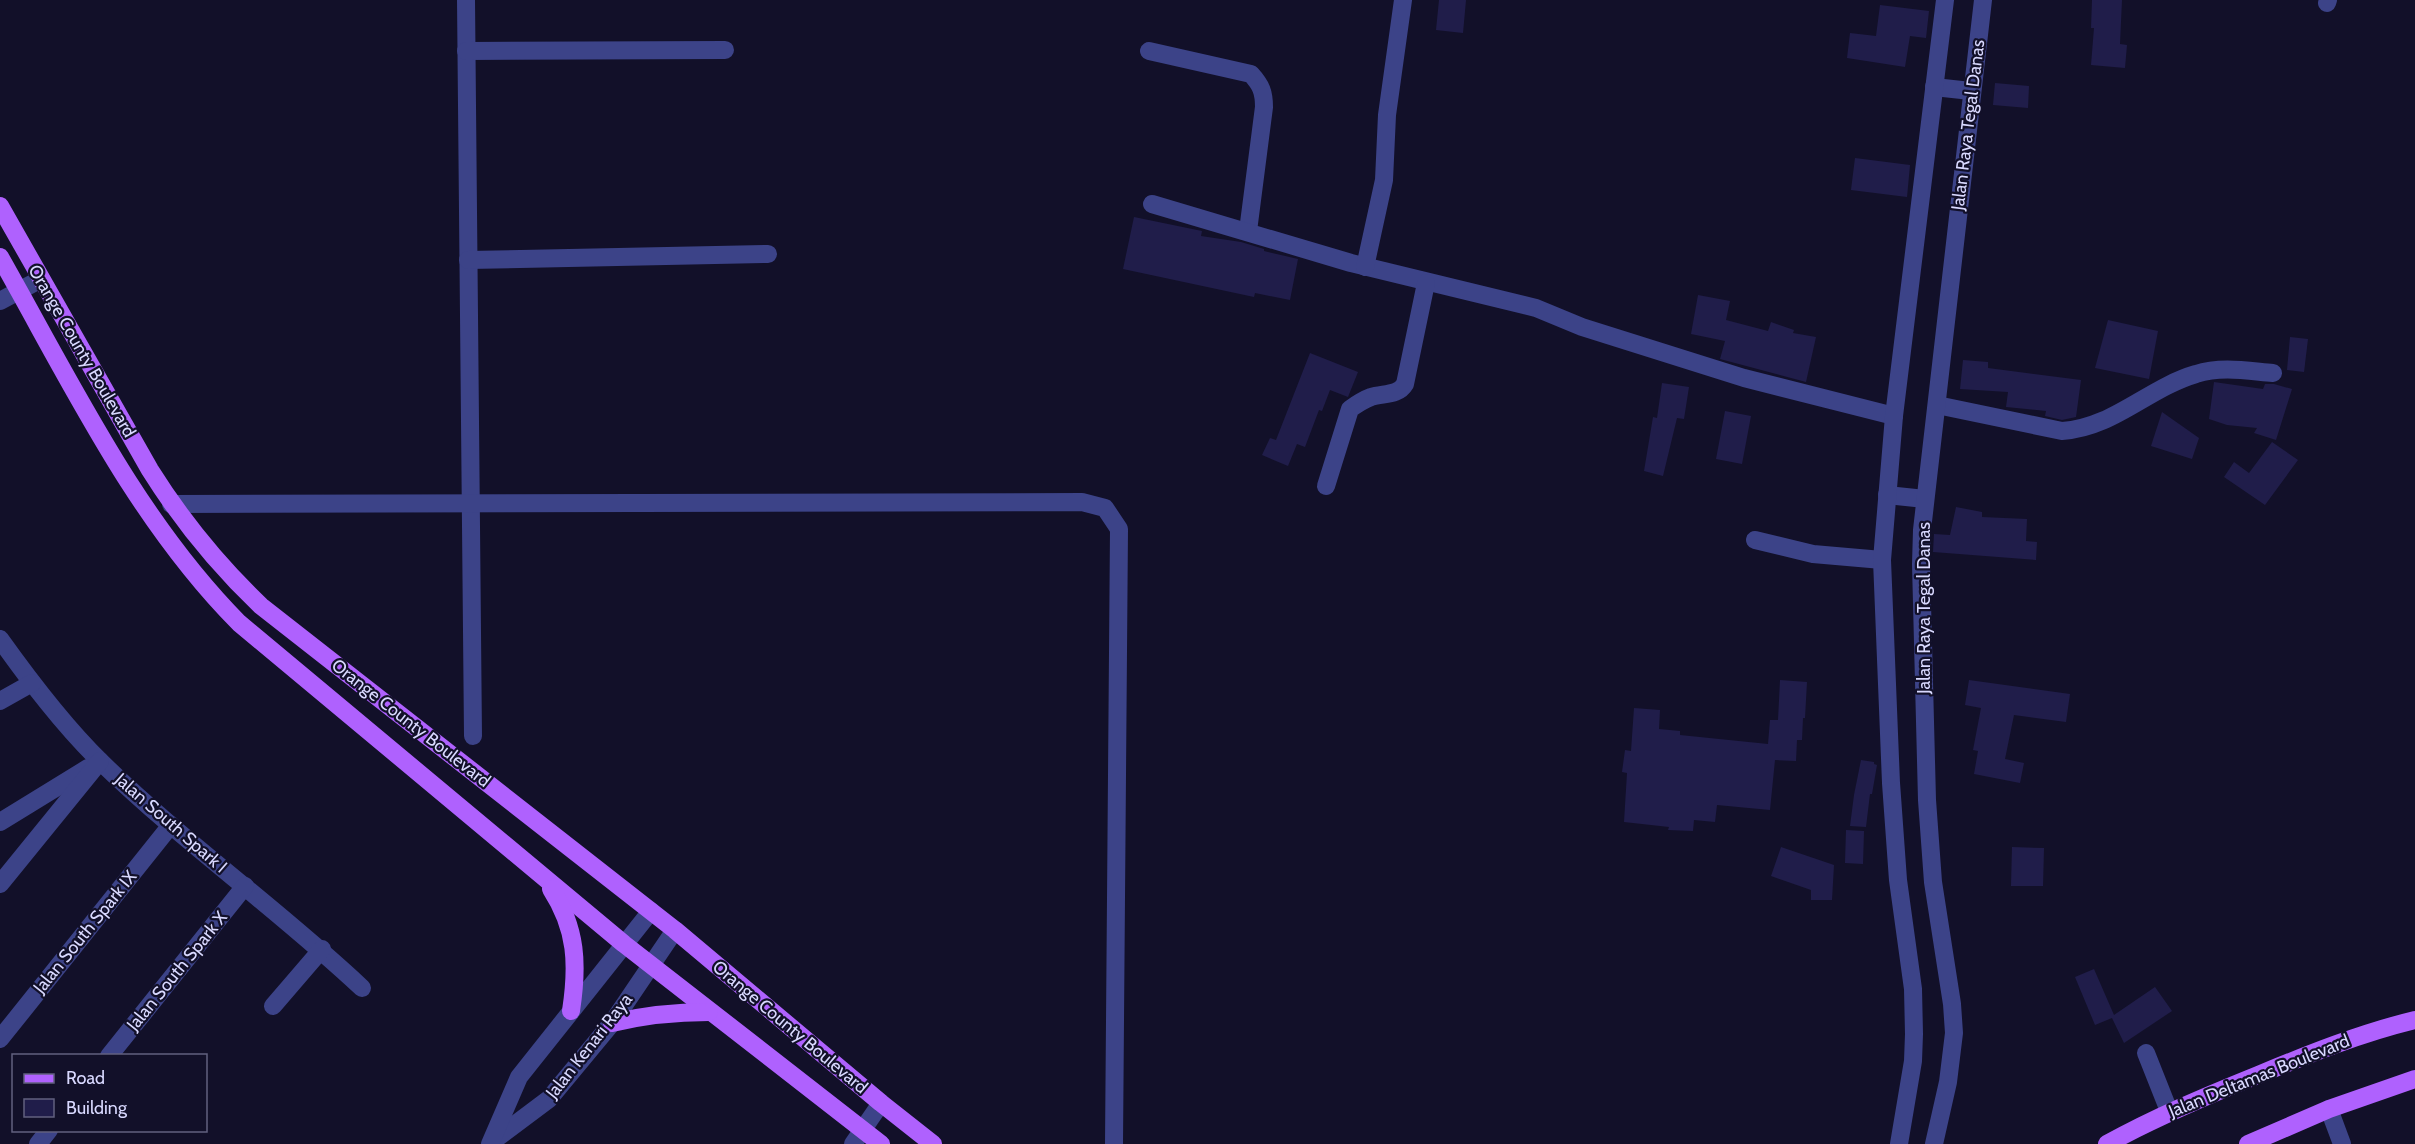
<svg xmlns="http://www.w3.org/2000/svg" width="2415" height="1144" font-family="Cabin,sans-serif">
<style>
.building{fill:#201d4a}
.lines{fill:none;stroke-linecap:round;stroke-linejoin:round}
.minor{stroke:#3c4388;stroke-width:18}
.major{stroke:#af61fe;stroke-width:18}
.labels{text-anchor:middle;stroke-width:4.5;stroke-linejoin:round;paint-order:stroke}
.street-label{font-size:18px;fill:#d9d9ff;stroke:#121029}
</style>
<rect width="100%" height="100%" fill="#121029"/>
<!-- building -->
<g class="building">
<polygon points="1439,0 1466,0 1463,33 1436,30"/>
<polygon points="2092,0 2122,0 2120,44 2127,45 2125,68 2091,65 2094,28 2091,28"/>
<polygon points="1880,5 1929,11 1926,38 1910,36 1905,67 1847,58 1850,33 1876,36"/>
<polygon points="1995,83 2029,86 2028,108 1993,105"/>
<polygon points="1855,158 1910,165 1907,197 1851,190"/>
<polygon points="1134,217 1202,231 1201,236 1241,242 1264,249 1264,251 1298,259 1290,300 1255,293 1254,297 1123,269"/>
<polygon points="1698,295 1730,301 1726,320 1768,331 1771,322 1794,330 1793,333 1816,337 1806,382 1720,359 1725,341 1691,334"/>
<polygon points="2108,320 2158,331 2149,379 2095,368"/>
<polygon points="2290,337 2308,339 2304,372 2287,370"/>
<polygon points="1310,353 1358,372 1348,397 1330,390 1322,411 1319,410 1305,447 1297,444 1288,466 1262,455 1270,438 1276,440"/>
<polygon points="1963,360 1988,362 1988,368 2081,380 2076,417 2062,420 2045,416 2046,411 2006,407 2008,392 1960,389"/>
<polygon points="2214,382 2263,389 2265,384 2274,384 2292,389 2276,440 2254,433 2257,428 2227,425 2209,419"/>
<polygon points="1662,383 1689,387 1684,419 1677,418 1663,476 1644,471 1653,417 1657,418"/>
<polygon points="1725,411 1751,416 1742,464 1716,459"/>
<polygon points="2162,412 2199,438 2192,459 2151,446"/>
<polygon points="2272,442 2298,460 2265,505 2224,477 2234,462 2249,473"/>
<polygon points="1956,507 1982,512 1982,517 2027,519 2026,541 2037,542 2036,560 1933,552 1934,534 1950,535"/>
<polygon points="1780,680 1807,682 1805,718 1803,718 1802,740 1797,740 1796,761 1775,760 1770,810 1717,805 1715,822 1694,820 1693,831 1668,830 1669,827 1624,822 1627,773 1622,772 1625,750 1631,751 1634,708 1660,710 1659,729 1680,731 1680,735 1768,744 1770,720 1778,720"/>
<polygon points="1969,680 2070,694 2066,722 2014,715 2005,759 2024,763 2020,783 1974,774 1978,751 1973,750 1981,708 1965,705"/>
<polygon points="1861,760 1874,762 1874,764 1877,765 1872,794 1870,794 1866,827 1850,826 1854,795"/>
<polygon points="1846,830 1864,831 1863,864 1845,863"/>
<polygon points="1781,847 1834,865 1832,900 1811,900 1811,890 1771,876"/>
<polygon points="2012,847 2044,848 2043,886 2011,886"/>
<polygon points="2094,969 2114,1015 2155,987 2172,1011 2124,1043 2112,1018 2095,1025 2075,977"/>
</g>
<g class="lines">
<!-- minor -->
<g class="minor">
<polyline points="466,0 473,736"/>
<polyline points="2327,3 2328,0"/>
<polyline points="466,51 725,50"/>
<path d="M1149,51L1251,74C1261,85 1264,92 1264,107L1248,231"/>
<polyline points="1934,87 1971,91"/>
<polyline points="1152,204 1351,263 1536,308 1582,327 1744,378 1894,416"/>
<polyline points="468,260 768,254"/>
<polyline points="1365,267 1384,180 1387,115 1403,0"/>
<polyline points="0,301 41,279"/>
<path d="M1937,405L2062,431C2113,428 2148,388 2196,374C2221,366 2248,371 2273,373"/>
<path d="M1326,486L1350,409C1357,404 1363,400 1371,397C1383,393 1398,396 1405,384L1426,283"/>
<polyline points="1887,495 1925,499"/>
<polyline points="171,504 1082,502 1105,508 1119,529 1114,1144"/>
<polyline points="1755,540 1813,554 1882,560"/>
<path d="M0,639C30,681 63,725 101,762C183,842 278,909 362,988"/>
<polyline points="0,701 32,683"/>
<polyline points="0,822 88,768"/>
<polyline points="0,884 100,761"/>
<polyline points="273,1006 322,949"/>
<polyline points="0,1039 171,825"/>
<polyline points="2146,1053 2169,1111"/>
<polyline points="109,1056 245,886"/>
<polyline points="2329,1109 2342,1144"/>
<polyline points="493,1141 549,1099 612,1023 675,930"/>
<polyline points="38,1144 49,1130"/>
<polyline points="490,1144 519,1077 651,911"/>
<polyline points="853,1144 881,1103"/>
<polyline points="1899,1144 1913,1061 1914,1034 1913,989 1898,880 1891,783 1882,560 1894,416 1945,0"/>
<polyline points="1934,1144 1948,1082 1954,1033 1952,1004 1933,882 1927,800 1921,564 1922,530 1983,0"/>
</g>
<!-- major -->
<g class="major">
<path d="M0,206L150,470C182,521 218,565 261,606L675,930L881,1103L933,1144"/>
<path d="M0,257C72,384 136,519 239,623L624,944L881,1144"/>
<path d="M551,889C577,929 578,965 571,1011"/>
<path d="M612,1023C645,1015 676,1012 709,1012"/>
<path d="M2107,1144C2156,1117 2206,1096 2258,1075C2309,1054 2361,1033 2415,1020"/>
<polyline points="2248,1144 2329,1109 2415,1079"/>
</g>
</g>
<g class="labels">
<!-- street labels -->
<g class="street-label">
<text transform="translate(1968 125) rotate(-83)" y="6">Jalan Raya Tegal Danas</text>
<text transform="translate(82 351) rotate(60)" y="6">Orange County Boulevard</text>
<text transform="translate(1924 608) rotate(-90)" y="6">Jalan Raya Tegal Danas</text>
<text transform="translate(411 723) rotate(38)" y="6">Orange County Boulevard</text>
<text transform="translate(171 823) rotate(41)" y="6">Jalan South Spark I</text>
<text transform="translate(85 932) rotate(-51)" y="6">Jalan South Spark IX</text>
<text transform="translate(177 971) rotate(-51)" y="6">Jalan South Spark X</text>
<text transform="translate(790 1027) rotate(40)" y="6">Orange County Boulevard</text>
<text transform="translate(589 1046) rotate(-52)" y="6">Jalan Kenari Raya</text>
<text transform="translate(2259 1076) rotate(-22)" y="6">Jalan Deltamas Boulevard</text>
</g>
</g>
<!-- legend -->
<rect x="12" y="1054" width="195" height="78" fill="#121029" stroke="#62607f" stroke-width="1.5"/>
<rect x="24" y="1074" width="30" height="9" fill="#af61fe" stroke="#62607f" stroke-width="1.5"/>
<text x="66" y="1084" font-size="18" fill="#d9d9ff">Road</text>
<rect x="24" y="1099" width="30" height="18" fill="#201d4a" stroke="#62607f" stroke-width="1.5"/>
<text x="66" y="1114" font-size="18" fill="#d9d9ff">Building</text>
</svg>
